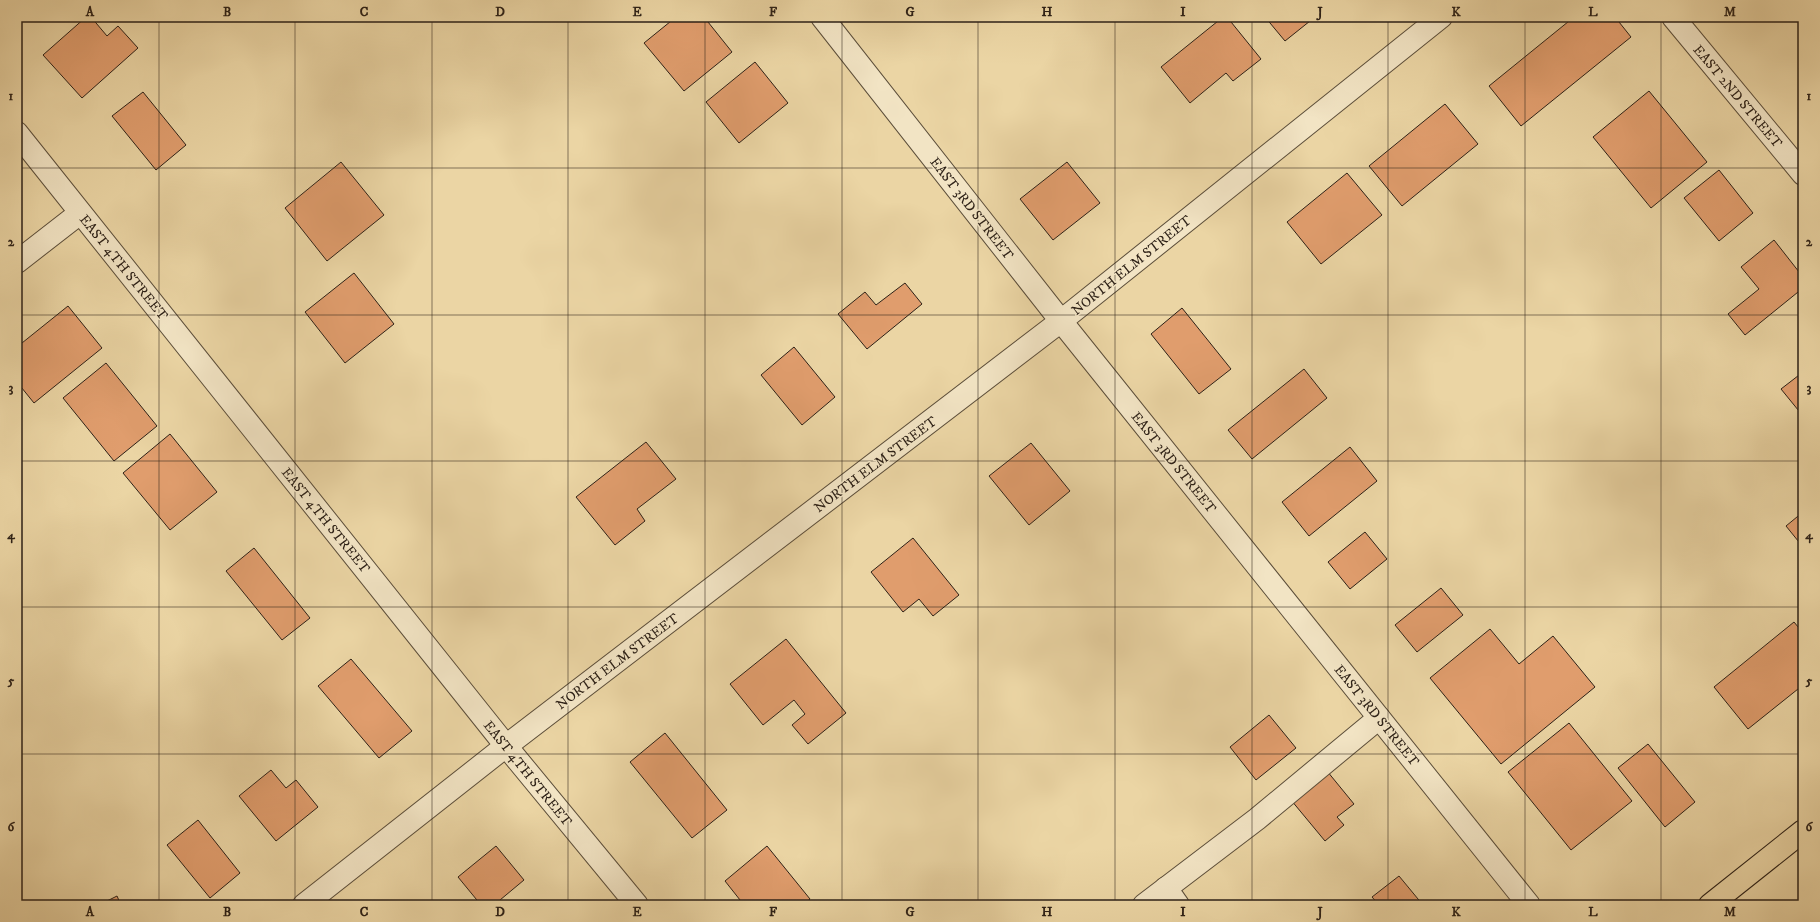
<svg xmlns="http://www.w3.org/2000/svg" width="1820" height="922" font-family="'IM FELL DW Pica',serif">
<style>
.building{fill:#e09d6d;stroke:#2d2117}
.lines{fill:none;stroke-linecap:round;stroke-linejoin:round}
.minor-casing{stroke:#5c4e3a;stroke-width:24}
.major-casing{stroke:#2d2117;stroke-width:24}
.minor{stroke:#f2e4c4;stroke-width:22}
.major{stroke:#ebd5a4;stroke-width:22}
.grid{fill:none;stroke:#2d2117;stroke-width:1;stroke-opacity:0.55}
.labels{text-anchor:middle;stroke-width:3;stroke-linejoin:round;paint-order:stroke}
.street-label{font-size:14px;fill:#2d2117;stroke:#f2e4c4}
.neatline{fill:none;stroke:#2d2117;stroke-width:1.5}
.grid-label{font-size:13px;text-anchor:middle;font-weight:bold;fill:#2d2117}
</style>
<rect width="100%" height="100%" fill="#ebd5a4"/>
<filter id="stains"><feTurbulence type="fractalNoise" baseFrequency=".005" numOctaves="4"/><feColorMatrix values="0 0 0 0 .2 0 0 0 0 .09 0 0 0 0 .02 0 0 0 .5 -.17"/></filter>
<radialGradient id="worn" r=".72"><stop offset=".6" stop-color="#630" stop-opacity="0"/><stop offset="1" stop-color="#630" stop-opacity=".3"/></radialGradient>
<!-- building -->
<g class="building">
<polygon points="86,17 91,17 107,36 118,26 138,48 82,98 43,55"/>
<polygon points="676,17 704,17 732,52 684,91 644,43"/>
<polygon points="1223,17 1227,17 1261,59 1233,81 1226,73 1190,103 1161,67"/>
<polygon points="1265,17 1315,17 1285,41"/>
<polygon points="1574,17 1615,17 1631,37 1521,126 1489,86"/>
<polygon points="755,62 788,103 739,143 706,102"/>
<polygon points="1649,91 1707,162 1651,208 1593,137"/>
<polygon points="143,92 186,145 156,170 112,116"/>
<polygon points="1445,104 1478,144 1402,206 1369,166"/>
<polygon points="341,162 384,215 327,261 285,208"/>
<polygon points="1067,162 1100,203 1053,240 1020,199"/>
<polygon points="1719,170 1753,213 1719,241 1684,198"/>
<polygon points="1347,173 1382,215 1321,264 1287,222"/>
<polygon points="1774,240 1803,277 1803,288 1745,335 1728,314 1759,289 1741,267"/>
<polygon points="354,273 394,324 345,363 305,312"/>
<polygon points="905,283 922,304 867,349 838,314 865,292 876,305"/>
<polygon points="68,306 102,348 34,403 17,382 17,347"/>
<polygon points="1182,308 1231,369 1199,394 1151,334"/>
<polygon points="794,347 835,397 802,425 761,375"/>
<polygon points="106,363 157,426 114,461 63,398"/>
<polygon points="1304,369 1327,398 1252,459 1228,430"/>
<polygon points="1803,372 1803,416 1781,389"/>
<polygon points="170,434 217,492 170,530 123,473"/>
<polygon points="646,442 676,479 637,509 645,521 615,545 576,497"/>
<polygon points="1031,443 1070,491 1029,525 989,476"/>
<polygon points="1350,447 1377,481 1309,536 1282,502"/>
<polygon points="1803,512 1803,547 1786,526"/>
<polygon points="1365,532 1387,559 1350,589 1328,562"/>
<polygon points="913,538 959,595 933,616 919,599 903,612 871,572"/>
<polygon points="254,548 310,618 282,640 226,571"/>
<polygon points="1441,588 1463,615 1417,652 1395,625"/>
<polygon points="1794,622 1803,633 1803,685 1748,729 1714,687"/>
<polygon points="1490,629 1519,664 1553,636 1595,687 1501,764 1430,678"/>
<polygon points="786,639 846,713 808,744 792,725 805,714 794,700 763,725 730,684"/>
<polygon points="351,659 412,731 379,758 318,686"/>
<polygon points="1269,715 1296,748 1256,780 1230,747"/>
<polygon points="1569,723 1632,801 1571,850 1508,772"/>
<polygon points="665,733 727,810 692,838 630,762"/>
<polygon points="1648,744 1695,802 1665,827 1618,768"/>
<polygon points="271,770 286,788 296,780 318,807 276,841 239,796"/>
<polygon points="1327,771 1354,804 1337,817 1344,825 1325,841 1291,800"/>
<polygon points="198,820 240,873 210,898 167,845"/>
<polygon points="496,846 524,880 494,905 481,905 458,877"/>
<polygon points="767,846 810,899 803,905 744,905 725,881"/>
<polygon points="1399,876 1423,905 1379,905 1372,897"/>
<polygon points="117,896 121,905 99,905"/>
</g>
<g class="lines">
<defs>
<g id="minor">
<polyline points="822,17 1061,321 1529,905"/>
<polyline points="1673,17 1803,174"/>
<polyline points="17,133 506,746 637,905"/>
<polyline points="17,262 80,213"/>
<polyline points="1166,888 1178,905"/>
<polyline points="304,905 506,746 1061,321 1441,17"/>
<polyline points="1144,905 1257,819 1379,718"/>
</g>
<polyline id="major" points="1710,905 1803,831"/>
</defs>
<!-- minor casing -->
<use href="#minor" class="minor-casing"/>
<!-- major casing -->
<use href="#major" class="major-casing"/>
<!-- minor -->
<use href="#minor" class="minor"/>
<!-- major -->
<use href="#major" class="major"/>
</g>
<!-- grid -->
<path class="grid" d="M159,17V905M295,17V905M432,17V905M568,17V905M705,17V905M842,17V905M978,17V905M1115,17V905M1252,17V905M1388,17V905M1525,17V905M1661,17V905M17,168H1803M17,315H1803M17,461H1803M17,607H1803M17,754H1803"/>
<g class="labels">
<!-- street labels -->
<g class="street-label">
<text transform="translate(1738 96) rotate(50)" y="5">EAST 2ND STREET</text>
<text transform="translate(972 208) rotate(52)" y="5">EAST 3RD STREET</text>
<text transform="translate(1131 265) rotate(-39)" y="5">NORTH ELM STREET</text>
<text transform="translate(124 267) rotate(51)" y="5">EAST 4TH STREET</text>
<text transform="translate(1174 462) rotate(51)" y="5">EAST 3RD STREET</text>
<text transform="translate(875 464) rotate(-37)" y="5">NORTH ELM STREET</text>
<text transform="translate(326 520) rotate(51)" y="5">EAST 4TH STREET</text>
<text transform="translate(617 661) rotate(-37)" y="5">NORTH ELM STREET</text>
<text transform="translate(1377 715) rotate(51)" y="5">EAST 3RD STREET</text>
<text transform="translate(528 773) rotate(51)" y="5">EAST 4TH STREET</text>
</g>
</g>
<!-- margin -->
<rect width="1820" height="922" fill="none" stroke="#ebd5a4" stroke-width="44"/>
<rect x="22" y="22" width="1776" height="878" class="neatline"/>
<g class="grid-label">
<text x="90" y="16">A</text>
<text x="227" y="16">B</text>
<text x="364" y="16">C</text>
<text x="500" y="16">D</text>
<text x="637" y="16">E</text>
<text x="773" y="16">F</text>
<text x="910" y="16">G</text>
<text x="1047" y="16">H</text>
<text x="1183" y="16">I</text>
<text x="1320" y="16">J</text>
<text x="1456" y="16">K</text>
<text x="1593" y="16">L</text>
<text x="1730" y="16">M</text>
<text x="11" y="100">1</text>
<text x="1809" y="100">1</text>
<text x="11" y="246">2</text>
<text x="1809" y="246">2</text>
<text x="11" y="392">3</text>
<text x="1809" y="392">3</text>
<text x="11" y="539">4</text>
<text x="1809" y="539">4</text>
<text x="11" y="685">5</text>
<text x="1809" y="685">5</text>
<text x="11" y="831">6</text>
<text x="1809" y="831">6</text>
<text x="90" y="916">A</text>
<text x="227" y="916">B</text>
<text x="364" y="916">C</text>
<text x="500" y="916">D</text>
<text x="637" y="916">E</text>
<text x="773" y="916">F</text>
<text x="910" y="916">G</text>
<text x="1047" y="916">H</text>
<text x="1183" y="916">I</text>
<text x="1320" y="916">J</text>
<text x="1456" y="916">K</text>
<text x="1593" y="916">L</text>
<text x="1730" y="916">M</text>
</g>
<rect width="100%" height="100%" filter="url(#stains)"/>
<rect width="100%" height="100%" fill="url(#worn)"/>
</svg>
